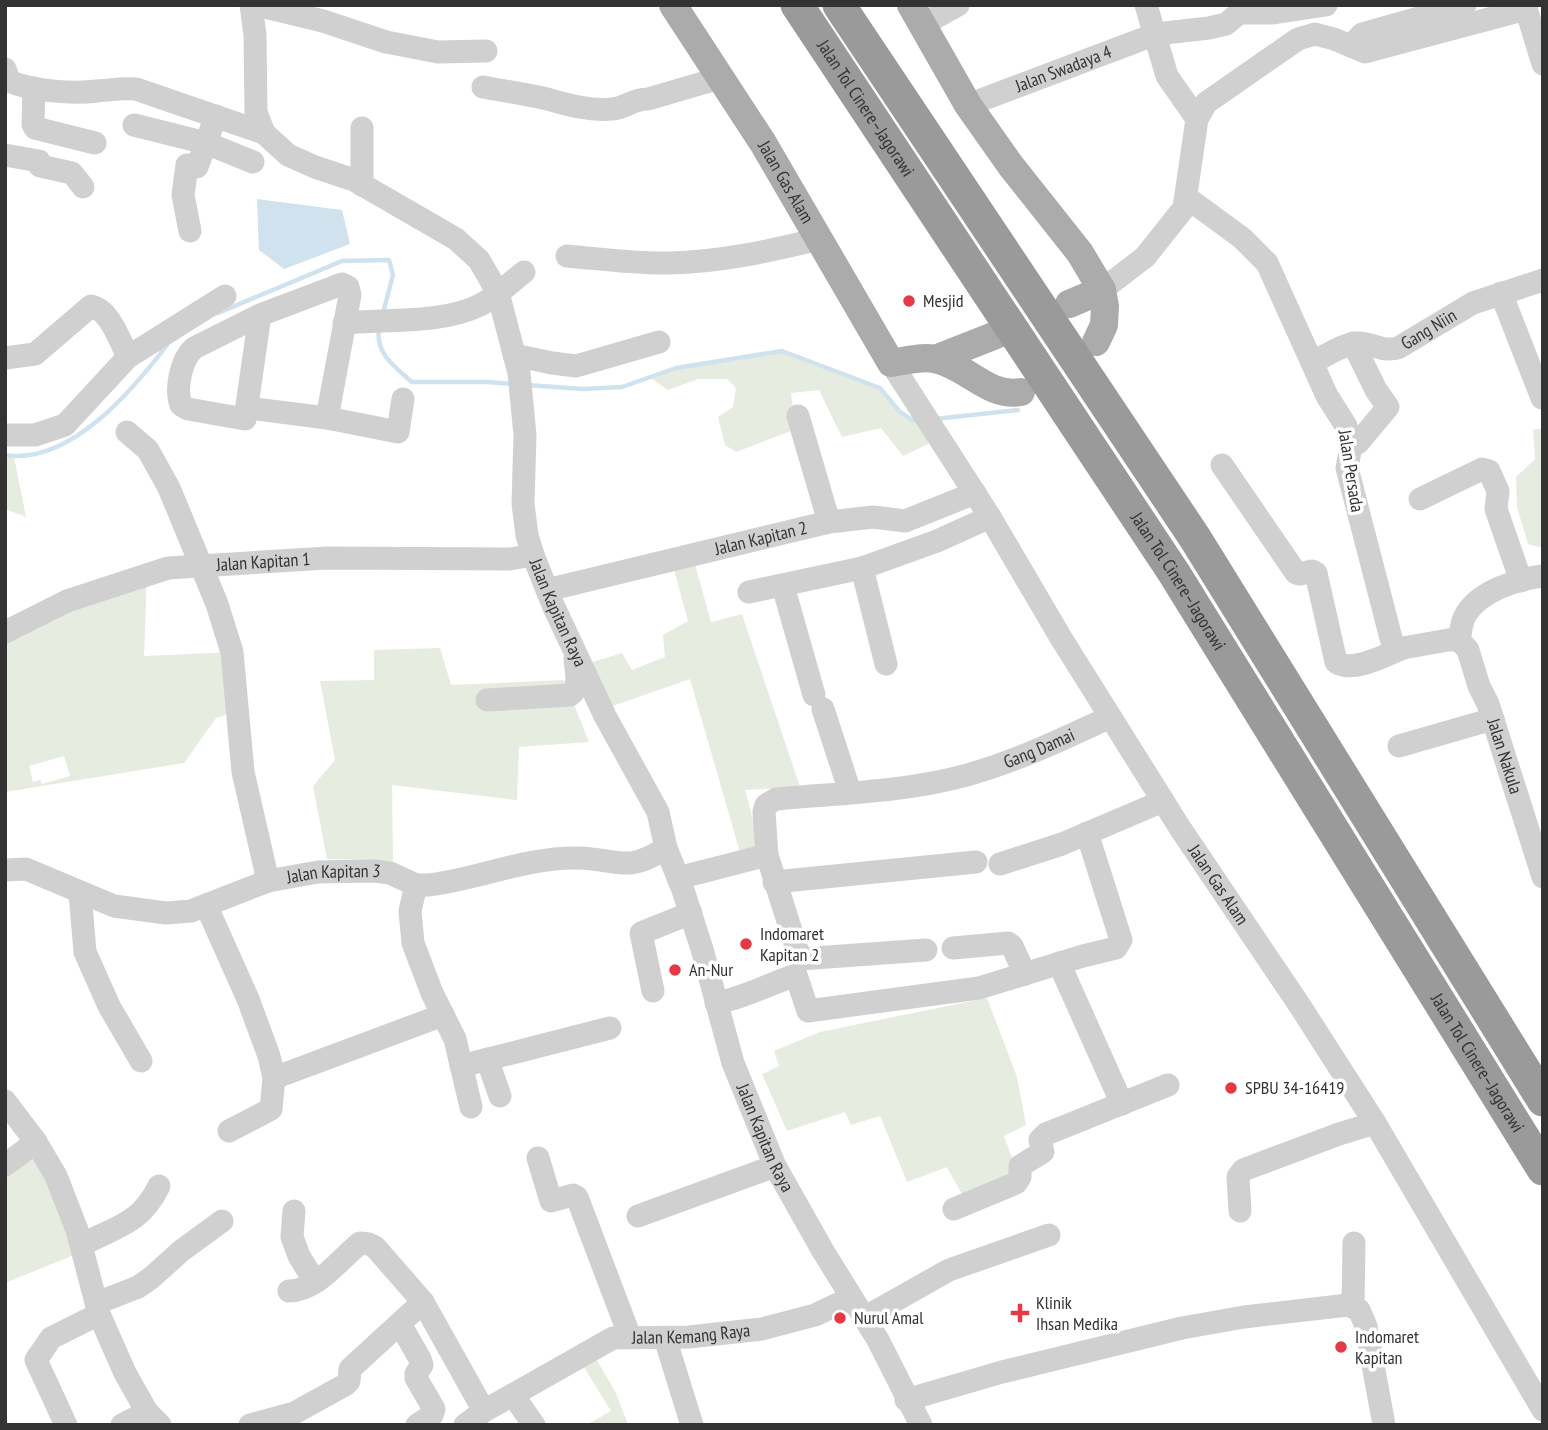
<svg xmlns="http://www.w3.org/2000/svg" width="1548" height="1430" font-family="'PT Sans Narrow',sans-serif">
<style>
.green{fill:#e6ecdf;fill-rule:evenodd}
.water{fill:#cfe2ee}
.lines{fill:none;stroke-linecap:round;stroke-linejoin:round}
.stream{stroke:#cfe2ee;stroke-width:4.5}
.minor{stroke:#d0d0d0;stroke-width:23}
.major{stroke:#ababab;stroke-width:28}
.highway{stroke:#9a9a9a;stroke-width:33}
.poi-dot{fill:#e63946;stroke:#fff;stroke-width:2.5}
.labels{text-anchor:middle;stroke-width:7;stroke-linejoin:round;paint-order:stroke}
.street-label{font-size:18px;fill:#333;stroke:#fff}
.poi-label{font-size:18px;fill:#333;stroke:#fff;text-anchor:start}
</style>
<rect width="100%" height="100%" fill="#fff"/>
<!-- green -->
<g class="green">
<polygon points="782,351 880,388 899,411 912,420 934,431 928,444 903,456 881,428 842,437 819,390 791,393 796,429 736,452 725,445 718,417 733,407 736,388 727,379 698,379 668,390 649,377 676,368"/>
<polygon points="1543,428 1543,548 1528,544 1517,507 1516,477 1535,459 1533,430"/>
<polygon points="5,455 14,457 26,517 5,509"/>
<polygon points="694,561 711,622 742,614 800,787 745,790 761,850 741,856 690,679 607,708 586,664 622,653 632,670 665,657 663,635 688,621 673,566"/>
<path d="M147,573L144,656L232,652L238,711L216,718L184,763L5,792V632ZM64,756L70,776L42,784L40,780L33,782L29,766Z"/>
<polygon points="440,648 451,685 564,680 589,742 519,747 517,800 392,785 393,861 327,859 313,786 335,760 320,681 374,680 374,650"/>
<polygon points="987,998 1017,1077 1026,1125 1004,1136 1021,1183 969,1207 947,1167 907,1182 880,1116 851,1125 845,1112 787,1131 762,1074 779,1066 774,1051 820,1032"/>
<polygon points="40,1151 79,1253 5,1283 5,1168"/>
<polygon points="595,1357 616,1393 628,1425 586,1425 611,1411 582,1364"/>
</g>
<!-- water -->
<polygon class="water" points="257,199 342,210 350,244 284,269 259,250"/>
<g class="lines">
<!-- stream -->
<g class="stream">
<polyline points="218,313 342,261 389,260 393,275 383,313"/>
<path d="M379,328C375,354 395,367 412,382H488L514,384"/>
<polyline points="527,385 583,389 622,387 676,368 782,351 880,388 899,411 912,420 919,420"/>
<polyline points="935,419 1018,410"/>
<path d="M5,455C70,465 132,391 167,345"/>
</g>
<!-- minor -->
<g class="minor">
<path id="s1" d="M251,5L255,35L256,112L264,133L288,155L315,167L354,180L456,239L479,260L498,293L519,373L525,435L523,504L527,535L533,555L553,605L605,716L658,812L666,848L683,890L702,949L733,1063L775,1166L823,1251L878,1340L921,1425"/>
<polyline points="256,5 323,21 386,42 438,52 486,51"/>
<polyline points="1146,5 1167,76 1197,119"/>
<polyline points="1525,5 1543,64"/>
<polyline points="1239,13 1273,13 1326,5"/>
<polyline points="922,25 958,5"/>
<polyline points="1351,46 1362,34 1465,5"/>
<path d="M5,69L9,81C31,91 73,94 97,91C110,90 123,88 136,89L264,133"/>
<path d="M483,87C504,91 526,94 547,99C568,105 590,111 612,109C626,108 632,99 648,99L720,78"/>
<polyline points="34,88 33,124 35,128 95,143"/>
<path id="s2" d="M968,105L1156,34L1209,28L1226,24L1239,13L1242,5"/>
<polyline points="134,125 206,143 253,162"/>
<polyline points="5,155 39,161 40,166 72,173 83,187"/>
<polyline points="362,185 362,128"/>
<polyline points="1186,197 1242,238 1267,263 1327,396 1346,426 1351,446 1347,468 1392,642 1396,647 1403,648 1448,640 1459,640"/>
<polyline points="190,231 183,195 187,165 197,167 216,116"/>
<path d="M567,256C601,259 636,264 670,263C720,262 770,251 819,239"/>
<polyline points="1102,290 1145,257 1184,208 1197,119 1206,103 1298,39 1315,34 1334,39 1365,52 1526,9"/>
<polyline points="1501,293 1542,398"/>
<path d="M260,315L245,419L188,409L181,405C175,389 181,359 194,348L260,315L342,284L348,287L350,295L327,418L398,432L403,399"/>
<path d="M344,323C386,319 442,324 480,305C496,297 510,283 524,272"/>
<polyline points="514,355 552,363 576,366 659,342"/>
<path d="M5,358L35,354L91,306C110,310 120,341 128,357L225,296"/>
<path id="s3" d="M1313,362C1326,356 1345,342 1360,343C1374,344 1383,352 1398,348L1473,303L1543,280"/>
<path id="s4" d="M891,363L990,517L1061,638L1180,828L1300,1006L1375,1123L1543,1410"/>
<polyline points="248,408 327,418"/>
<polyline points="798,416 829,522"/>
<polyline points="127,432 148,450 169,488 217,604 232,652 243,772 268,881"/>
<polyline points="5,435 35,435 65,425 128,357"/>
<polyline points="1351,446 1358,443 1388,407 1376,390 1353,343"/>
<path d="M1222,465L1296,573L1300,574L1312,571L1316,573L1336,662C1352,674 1386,655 1403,648"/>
<polyline points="1420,499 1482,469 1489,471 1498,491 1496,509 1521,581"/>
<polyline points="862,568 886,664"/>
<polyline points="783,586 814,695"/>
<path id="s5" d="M547,590L829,522L873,517L905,521L975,493"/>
<polyline points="749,592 862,568 937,541 990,517"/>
<path id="s6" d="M5,632L67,601L168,568L327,558L510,559L533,555"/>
<path id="s7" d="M1459,640L1468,650L1479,686L1488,704L1543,877"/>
<path d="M1459,640C1461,631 1461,622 1466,614C1480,591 1517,579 1543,576"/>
<path d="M487,700L570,695C581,688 576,671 575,659"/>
<polyline points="823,709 850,792"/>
<polyline points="1399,746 1493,719"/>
<polyline points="1000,864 1062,844 1163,801"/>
<path id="s8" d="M5,870L26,869L114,906L166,913L191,911L268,881L318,872L375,871L390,873L416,885H428C478,879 527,857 578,858C619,859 626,874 666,848"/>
<polyline points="678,878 767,855"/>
<polyline points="774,882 976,862"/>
<polyline points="416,885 410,911 413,943 432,993 455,1039 471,1107"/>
<polyline points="80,893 85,952 109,1006 141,1061"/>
<polyline points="206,905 248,999 269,1056 274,1078 271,1109 229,1131"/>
<polyline points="953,948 1008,943 1012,946 1025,974"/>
<path id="s9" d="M926,950L800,959L767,855L764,812L766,805L776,799C839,793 906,792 967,775C1017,761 1063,739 1110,717"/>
<polyline points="1059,963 1122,1104"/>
<polyline points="653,991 641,933 691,913"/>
<path d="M716,1003C744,998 769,984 796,975L808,1011L979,988L1083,956L1116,948L1121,940L1087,833"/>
<polyline points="487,1059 500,1096"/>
<polyline points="461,1066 610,1028"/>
<polyline points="274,1078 443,1015"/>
<polyline points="5,1101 36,1142 56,1176 77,1230 99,1314 125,1373 147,1412 160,1425"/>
<polyline points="538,1158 551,1201 573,1195 577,1197 630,1337"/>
<polyline points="5,1165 36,1142"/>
<polyline points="954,1209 1016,1183 1020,1177 1020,1166 1043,1152 1040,1140 1046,1134 1168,1085"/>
<polyline points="294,1211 292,1237 299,1256 315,1282"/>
<polyline points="1240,1211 1238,1177 1243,1170 1339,1134 1375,1123"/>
<polyline points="638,1216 775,1166"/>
<path d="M82,1245C116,1226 140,1225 159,1186"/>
<path d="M289,1291C317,1291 340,1259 360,1243L369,1244L375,1247L423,1302L484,1411"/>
<polyline points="97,1303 138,1287 151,1278 181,1251 222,1221"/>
<polyline points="1353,1306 1354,1243"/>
<polyline points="864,1318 949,1270 1049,1235"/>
<polyline points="400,1324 420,1359 422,1365 416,1374 416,1378 434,1409 432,1415 417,1425"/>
<polyline points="665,1338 692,1425"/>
<polyline points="513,1395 534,1425"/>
<polyline points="906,1400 1002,1372 1182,1328 1244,1317 1348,1305 1359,1310 1366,1326 1384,1425"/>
<polyline points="66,1425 36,1360 51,1338 99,1314"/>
<polyline points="122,1425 147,1412"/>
<polyline points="250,1425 294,1413 345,1385 349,1381 350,1369 423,1302"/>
<path id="s10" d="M465,1425L484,1411L613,1338L689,1337L762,1329L815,1315L851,1298"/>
</g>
<!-- major -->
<g class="major">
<path id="s11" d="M673,5L763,143L891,363C905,361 921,356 935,359C966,365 988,398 1021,392"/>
<polyline points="911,5 968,105 1011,166 1080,253 1102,290 1105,306 1104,325 1096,342"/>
<polyline points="1069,304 1102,290"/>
<polyline points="935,359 996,335"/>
</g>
<!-- highway -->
<g class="highway">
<path id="s12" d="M797,5L1174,573L1543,1169"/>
<polyline points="839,5 1195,538 1543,1100"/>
</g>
</g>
<!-- markers -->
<g class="poi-dot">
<circle cx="909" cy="301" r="7"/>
<circle cx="746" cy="944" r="7"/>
<circle cx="675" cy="970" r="7"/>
<circle cx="1231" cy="1088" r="7"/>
<path d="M1016.5 1302.5h7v7h7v7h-7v7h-7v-7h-7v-7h7z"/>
<circle cx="840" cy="1318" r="7"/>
<circle cx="1341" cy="1347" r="7"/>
</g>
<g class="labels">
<!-- street labels -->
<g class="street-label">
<text dy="6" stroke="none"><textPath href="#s2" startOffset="102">Jalan Swadaya 4</textPath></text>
<text dy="6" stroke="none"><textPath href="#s12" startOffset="124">Jalan Tol Cinere–Jagorawi</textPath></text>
<text dy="6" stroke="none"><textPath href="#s11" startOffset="210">Jalan Gas Alam</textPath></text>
<text dy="6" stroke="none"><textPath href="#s3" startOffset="126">Gang Niin</textPath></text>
<text transform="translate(1351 471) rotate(81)" y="6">Jalan Persada</text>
<text dy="6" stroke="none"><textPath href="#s5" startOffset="220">Jalan Kapitan 2</textPath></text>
<text dy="6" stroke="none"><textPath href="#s6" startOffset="271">Jalan Kapitan 1</textPath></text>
<text dy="6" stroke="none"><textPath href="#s12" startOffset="691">Jalan Tol Cinere–Jagorawi</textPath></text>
<text dy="6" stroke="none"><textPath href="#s1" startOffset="749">Jalan Kapitan Raya</textPath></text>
<text dy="6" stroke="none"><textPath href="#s9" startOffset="567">Gang Damai</textPath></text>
<text dy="6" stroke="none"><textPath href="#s7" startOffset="126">Jalan Nakula</textPath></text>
<text dy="6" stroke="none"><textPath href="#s8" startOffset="343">Jalan Kapitan 3</textPath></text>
<text dy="6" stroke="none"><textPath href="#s4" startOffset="616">Jalan Gas Alam</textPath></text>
<text dy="6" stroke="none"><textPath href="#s12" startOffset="1258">Jalan Tol Cinere–Jagorawi</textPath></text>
<text dy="6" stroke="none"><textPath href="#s1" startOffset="1316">Jalan Kapitan Raya</textPath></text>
<text dy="6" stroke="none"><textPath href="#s10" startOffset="250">Jalan Kemang Raya</textPath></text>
</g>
<!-- poi labels -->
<g class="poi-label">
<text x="923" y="307">Mesjid</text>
<text x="760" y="940">Indomaret<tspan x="760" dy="21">Kapitan 2</tspan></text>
<text x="689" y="976">An-Nur</text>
<text x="1245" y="1094">SPBU 34-16419</text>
<text x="1036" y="1309">Klinik<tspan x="1036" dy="21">Ihsan Medika</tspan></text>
<text x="854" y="1324">Nurul Amal</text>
<text x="1355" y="1343">Indomaret<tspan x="1355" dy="21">Kapitan</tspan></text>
</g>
</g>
<!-- border -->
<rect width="1548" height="1430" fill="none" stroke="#333333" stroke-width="14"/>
</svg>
